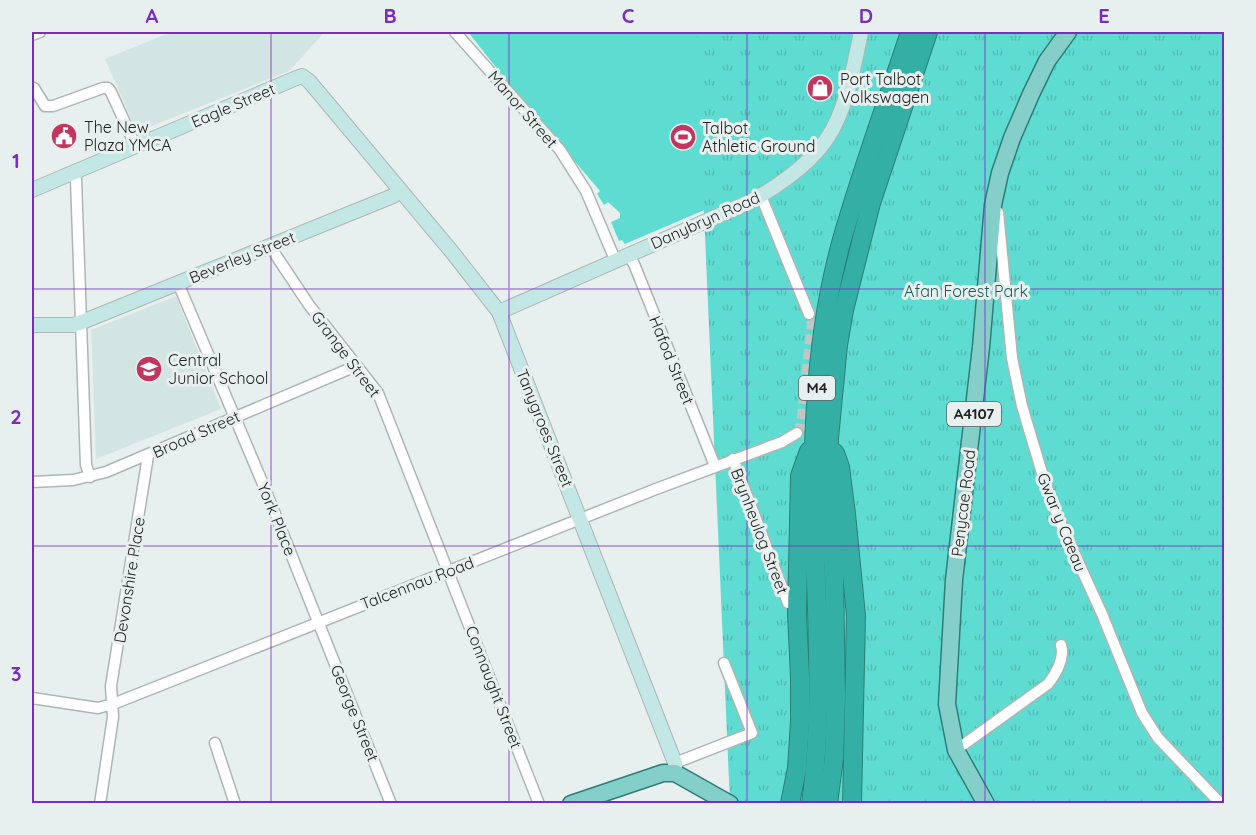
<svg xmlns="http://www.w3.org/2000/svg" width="1256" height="835" font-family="Quicksand,sans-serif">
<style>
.built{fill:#d3e5e3}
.grass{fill:#5fdcd1}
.park{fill:url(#park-tufts)}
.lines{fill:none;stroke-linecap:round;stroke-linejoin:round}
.street-tunnel{stroke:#c0c7c6;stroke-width:10;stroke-dasharray:10 5;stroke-linecap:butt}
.street-casing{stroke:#aeb6b5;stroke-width:13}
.secondary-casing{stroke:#aeb6b5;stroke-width:16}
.primary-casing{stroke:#2d7e78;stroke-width:19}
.highway-casing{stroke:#2d7e78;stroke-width:20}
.street{stroke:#fff;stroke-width:10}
.secondary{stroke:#c2e7e4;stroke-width:14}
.primary{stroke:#85cfca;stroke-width:16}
.highway{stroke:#33afa6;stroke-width:18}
.grid{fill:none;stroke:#7b2cbf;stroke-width:1.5;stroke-opacity:0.55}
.labels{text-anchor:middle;stroke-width:6;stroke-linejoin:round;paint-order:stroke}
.shield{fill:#e8f0ef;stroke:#5d6160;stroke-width:1.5}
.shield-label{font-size:15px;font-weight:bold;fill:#212423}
.poi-label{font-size:16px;fill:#212423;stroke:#e8f0ef;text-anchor:start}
.street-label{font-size:16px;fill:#212423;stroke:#e8f0ef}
.park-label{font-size:16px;fill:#1d5b56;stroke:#e8f0ef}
.neatline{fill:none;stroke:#7b2cbf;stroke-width:2}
.grid-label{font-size:20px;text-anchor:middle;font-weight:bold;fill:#7b2cbf}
</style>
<defs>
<pattern id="park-tufts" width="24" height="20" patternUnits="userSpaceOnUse" patternTransform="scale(1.5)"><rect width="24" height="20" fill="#5fdcd1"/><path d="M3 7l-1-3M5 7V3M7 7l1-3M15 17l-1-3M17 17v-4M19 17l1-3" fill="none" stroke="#52bdb3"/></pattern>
</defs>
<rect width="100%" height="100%" fill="#e8f0ef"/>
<!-- built -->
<g class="built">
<polygon points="171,32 187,33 325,32 289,71 137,132 105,59"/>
<polygon points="176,296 221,409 96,459 91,330"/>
</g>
<!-- grass -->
<polygon class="grass" points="468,32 771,32 744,193 625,244 622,240 619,241 611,222 620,218 620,213 608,202 604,205 597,194 600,191 514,90"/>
<!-- park -->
<polygon class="park" points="696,32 1224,32 1224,803 730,803"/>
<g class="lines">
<!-- street-tunnel -->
<polyline class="street-tunnel" points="797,433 801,425 812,323 809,314"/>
<defs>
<g id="street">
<polyline points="455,32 560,150 586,191 616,262"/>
<polyline points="32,35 40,32"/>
<polyline points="34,88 45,106 53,106 103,88 108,88 111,92 136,147"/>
<polyline points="74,173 76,179 86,465 90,477"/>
<polyline points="761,196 809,314"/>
<polyline points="998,212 1012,358 1022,406 1045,483 1060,522 1102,614 1142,713 1158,738 1221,804"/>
<polyline points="269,245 309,305 378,393 539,804"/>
<polyline points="628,255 634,264 715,466"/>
<polyline points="178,283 263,484 391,804"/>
<polyline points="733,459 788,603"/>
<polyline points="32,482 73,480 106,472 356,366"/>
<polyline points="32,698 98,708 113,704 656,489 782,442 797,433"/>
<polyline points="215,743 235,804"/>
<path d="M956,750L1048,684C1056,674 1065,658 1061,645"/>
<polyline points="675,763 752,733 724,663"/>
<polyline points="100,804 113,717 111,686 148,456"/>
</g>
<g id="secondary">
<polyline points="32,190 294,79 302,76 309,81 452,252 499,312 675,763 675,773"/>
<path d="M499,312L747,203C773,190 809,165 826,140C846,112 854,66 861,32"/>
<polyline points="32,325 73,325 82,322 393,196 400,190"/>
</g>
<g id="primary">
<polyline points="571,804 663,773 675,773 730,804"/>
<polyline points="986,804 956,750 947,704 954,580 981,347 993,205 1000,173 1012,138 1031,94 1047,61 1068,32"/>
</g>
<g id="highway">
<polyline points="835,453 840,467 846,514 856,616 852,804"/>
<polyline points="790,804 797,768 800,722 800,677 797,614 800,476 809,451"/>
<path d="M811,804C829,671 807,537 816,404C819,351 827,295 841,243C861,172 887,102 910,32"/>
<polyline points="828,804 834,758 836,698 834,573 828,478 829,438 838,345 844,310 871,203 928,32"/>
</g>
</defs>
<!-- street casing -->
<use href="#street" class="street-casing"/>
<!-- secondary casing -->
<use href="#secondary" class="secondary-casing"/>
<!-- primary casing -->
<use href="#primary" class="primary-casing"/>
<!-- highway casing -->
<use href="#highway" class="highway-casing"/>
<!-- street -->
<use href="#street" class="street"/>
<!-- secondary -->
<use href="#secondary" class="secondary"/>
<!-- primary -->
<use href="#primary" class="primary"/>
<!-- highway -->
<use href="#highway" class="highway"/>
</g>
<!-- grid -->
<path class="grid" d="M271,32V804M509,32V804M747,32V804M985,32V804M32,289H1224M32,546H1224"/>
<!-- icons -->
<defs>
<symbol id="shop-disc" viewBox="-11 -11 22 22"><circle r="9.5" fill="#c3345f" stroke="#e8f0ef"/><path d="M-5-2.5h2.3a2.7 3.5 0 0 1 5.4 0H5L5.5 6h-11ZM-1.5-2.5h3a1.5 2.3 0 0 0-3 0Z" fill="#fff"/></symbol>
<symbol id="civic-disc" viewBox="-11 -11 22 22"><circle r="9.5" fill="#c3345f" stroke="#e8f0ef"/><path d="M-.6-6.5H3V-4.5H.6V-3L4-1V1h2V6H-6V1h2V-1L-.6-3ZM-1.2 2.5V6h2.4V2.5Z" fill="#fff"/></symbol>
<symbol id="stadium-disc" viewBox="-11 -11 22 22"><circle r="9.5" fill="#c3345f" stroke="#e8f0ef"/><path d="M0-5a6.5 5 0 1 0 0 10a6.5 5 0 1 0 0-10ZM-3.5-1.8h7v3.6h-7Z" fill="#fff"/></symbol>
<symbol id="school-disc" viewBox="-11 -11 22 22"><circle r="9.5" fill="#c3345f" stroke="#e8f0ef"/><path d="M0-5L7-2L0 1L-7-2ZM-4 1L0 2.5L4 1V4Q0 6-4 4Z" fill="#fff"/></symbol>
</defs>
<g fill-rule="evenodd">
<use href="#shop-disc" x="805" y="73" width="30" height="30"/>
<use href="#civic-disc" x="49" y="121" width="30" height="30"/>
<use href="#stadium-disc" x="668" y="122" width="30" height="30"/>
<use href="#school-disc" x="134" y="354" width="30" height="30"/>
</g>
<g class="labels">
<!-- shield labels -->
<g class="shield">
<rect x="799" y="376" width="36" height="24" rx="4.5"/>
<rect x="947" y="402" width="54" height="24" rx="4.5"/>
</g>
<g class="shield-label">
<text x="817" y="393">M4</text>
<text x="974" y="419">A4107</text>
</g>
<!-- poi labels -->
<g class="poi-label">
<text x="840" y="85">Port Talbot<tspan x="840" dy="18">Volkswagen</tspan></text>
<text x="84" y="133">The New<tspan x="84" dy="18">Plaza YMCA</tspan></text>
<text x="702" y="134">Talbot<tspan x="702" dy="18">Athletic Ground</tspan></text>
<text x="168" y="366">Central<tspan x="168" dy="18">Junior School</tspan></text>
</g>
<!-- street labels -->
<g class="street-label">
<text transform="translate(233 105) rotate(-23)" y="6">Eagle Street</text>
<text transform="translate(523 109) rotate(49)" y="6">Manor Street</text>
<text transform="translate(705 220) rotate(-24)" y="6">Danybryn Road</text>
<text transform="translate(242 257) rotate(-22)" y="6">Beverley Street</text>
<text transform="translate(346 354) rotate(53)" y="6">Grange Street</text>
<text transform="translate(672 360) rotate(68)" y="6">Hafod Street</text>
<text transform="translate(545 428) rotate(68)" y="6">Tanygroes Street</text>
<text transform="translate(196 434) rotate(-24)" y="6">Broad Street</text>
<text transform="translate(963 503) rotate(-83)" y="6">Penycae Road</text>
<text transform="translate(277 519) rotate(68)" y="6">York Place</text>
<text transform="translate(1062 522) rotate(68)" y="6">Gwar y Caeau</text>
<text transform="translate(760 531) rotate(69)" y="6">Brynheulog Street</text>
<text transform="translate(129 580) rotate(-81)" y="6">Devonshire Place</text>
<text transform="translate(417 583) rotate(-21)" y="6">Talcennau Road</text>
<text transform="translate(494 687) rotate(69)" y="6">Connaught Street</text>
<text transform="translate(355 713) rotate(68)" y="6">George Street</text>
</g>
<!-- park labels -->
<g class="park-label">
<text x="966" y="297">Afan Forest Park</text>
</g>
</g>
<!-- border -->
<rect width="1256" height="835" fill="none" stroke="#e8f0ef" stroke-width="66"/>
<rect x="33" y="33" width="1190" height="769" class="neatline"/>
<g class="grid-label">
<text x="152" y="23">A</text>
<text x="390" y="23">B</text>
<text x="628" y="23">C</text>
<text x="866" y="23">D</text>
<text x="1104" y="23">E</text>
<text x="16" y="168">1</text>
<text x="16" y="424">2</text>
<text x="16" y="681">3</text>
</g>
</svg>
